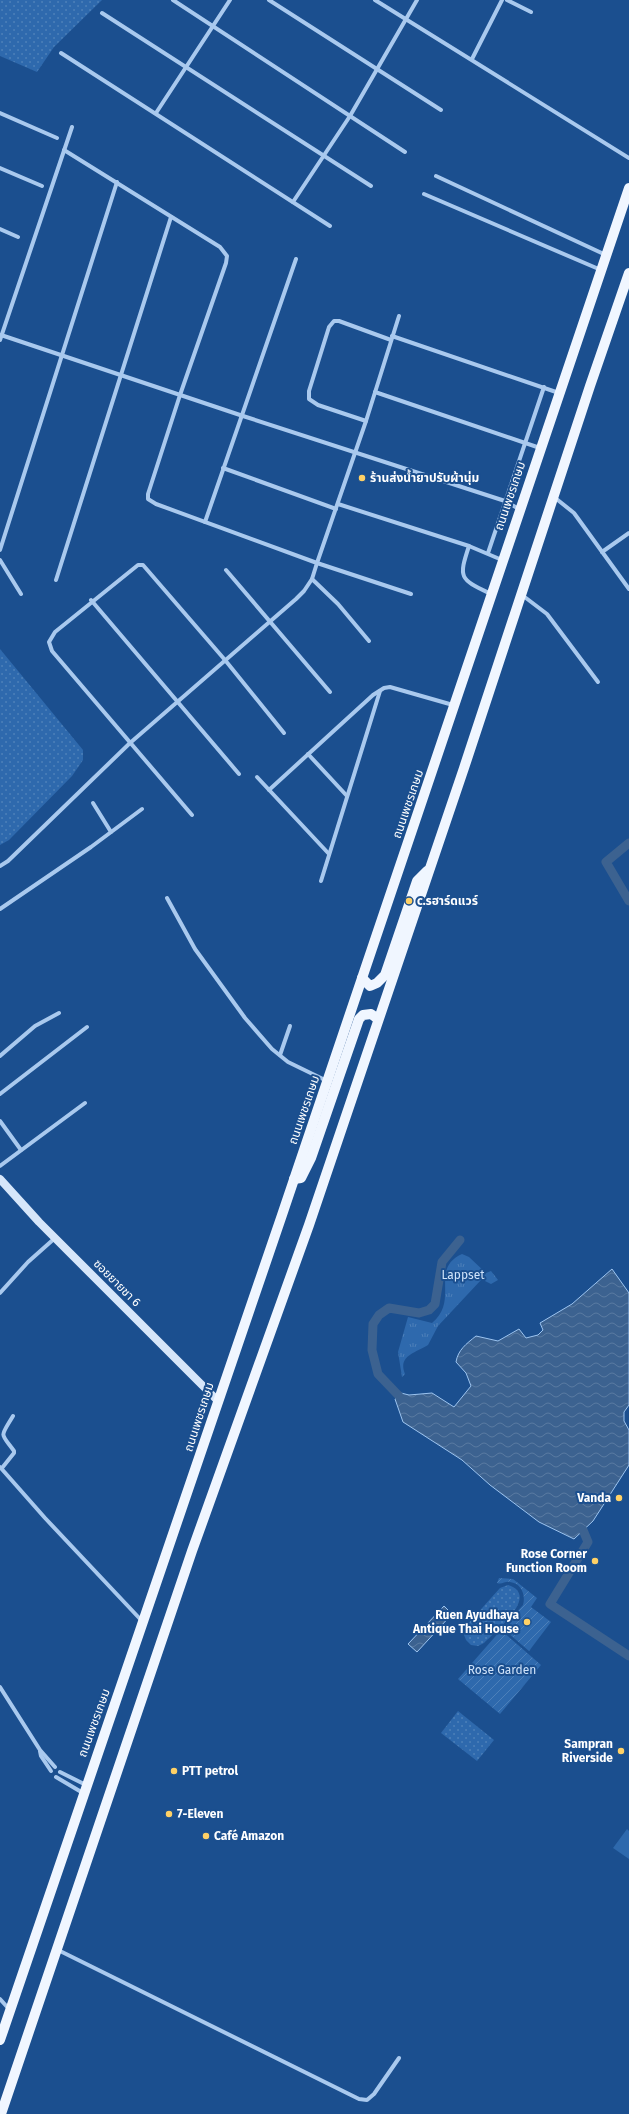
<svg xmlns="http://www.w3.org/2000/svg" width="629" height="2114" font-family="'Fira Sans','Noto Sans Thai',sans-serif">
<style>
.grass{fill:url(#grass-dots)}
.park{fill:url(#park-tufts)}
.garden{fill:url(#garden-furrows)}
.pitch{fill:#2e69ad}
.water{fill:url(#water-waves);stroke:#9cc4f0}
.lines{fill:none;stroke-linecap:round;stroke-linejoin:round}
.canal{stroke:#3c6290;stroke-width:9}
.street{stroke:#a9c9ee;stroke-width:4}
.secondary{stroke:#d6e6fa;stroke-width:8}
.primary{stroke:#f0f6ff;stroke-width:10}
.poi-dot{fill:#ffd166;stroke:#1b4f8f;stroke-width:1.5}
.labels{text-anchor:middle;stroke-width:4;stroke-linejoin:round;paint-order:stroke}
.poi-label{font-size:12px;font-weight:bold;fill:#fff;stroke:#1b4f8f;text-anchor:start}
.street-label{font-size:12px;fill:#fff;stroke:#1b4f8f}
.park-label{font-size:12px;fill:#cfe3fa;stroke:#1b4f8f}
</style>
<defs>
<pattern id="grass-dots" width="8" height="8" patternUnits="userSpaceOnUse"><rect width="8" height="8" fill="#2e69ad"/><path d="M2 2h.1M6 6h.1" fill="none" stroke="#4d80b9" stroke-width="1.8" stroke-linecap="round"/></pattern>
<pattern id="park-tufts" width="24" height="20" patternUnits="userSpaceOnUse"><rect width="24" height="20" fill="#2e69ad"/><path d="M3 7l-1-3M5 7V3M7 7l1-3M15 17l-1-3M17 17v-4M19 17l1-3" fill="none" stroke="#4d80b9"/></pattern>
<pattern id="garden-furrows" width="10" height="10" patternUnits="userSpaceOnUse"><rect width="10" height="10" fill="#2e69ad"/><path d="M-1 1l2-2M0 10L10 0M9 11l2-2" fill="none" stroke="#4d80b9"/></pattern>
<pattern id="water-waves" width="16" height="10" patternUnits="userSpaceOnUse"><rect width="16" height="10" fill="#3c6290"/><path d="M0 5q4-4 8 0t8 0" fill="none" stroke="#597aa1"/></pattern>
</defs>
<rect width="100%" height="100%" fill="#1b4f8f"/>
<!-- grass -->
<g class="grass">
<polygon points="0,0 102,0 54,47 37,72 0,56"/>
<polygon points="0,649 83,750 83,760 72,776 9,840 0,845"/>
<path d="M508,1585C541,1595 495,1632 484,1643L478,1646L471,1645L466,1640L464,1635L466,1626L500,1588Z"/>
<polygon points="458,1711 494,1740 477,1761 441,1733"/>
</g>
<!-- park -->
<path class="park" d="M462,1254L469,1257L486,1273L491,1271L498,1280L491,1284L483,1280H481L438,1326L428,1345C418,1352 397,1355 405,1374L402,1377L398,1352L408,1317L432,1323C460,1300 429,1269 462,1254Z"/>
<!-- garden -->
<g class="garden">
<path d="M499,1578L513,1579L537,1598L531,1607L551,1622L529,1651L502,1628L523,1605C526,1595 521,1583 510,1582C505,1581 502,1585 497,1583Z"/>
<polygon points="501,1630 541,1665 500,1714 458,1679"/>
</g>
<!-- pitch -->
<polygon class="pitch" points="627,1829 629,1831 629,1859 613,1848"/>
<!-- water -->
<g class="water">
<path d="M612,1269L629,1293V1405L624,1412V1421L629,1430V1465L593,1521L574,1539L539,1522L490,1485L462,1460L403,1422L395,1399L401,1393L409,1395L432,1393L454,1407L471,1386L466,1373L456,1362C458,1350 466,1344 476,1336L498,1341L519,1329L526,1338L538,1335L543,1330L540,1323L572,1304Z"/>
<polygon points="444,1606 452,1614 417,1652 408,1644"/>
</g>
<g class="lines">
<!-- canal -->
<g class="canal">
<polyline points="629,843 606,862 629,901"/>
<polyline points="399,1396 378,1374 372,1350 373,1324 379,1315 389,1308 419,1313 429,1310 435,1304 442,1262 460,1240"/>
<polyline points="583,1530 588,1542 550,1604 629,1656"/>
</g>
<!-- street -->
<g class="street">
<polyline points="173,0 405,152"/>
<polyline points="269,0 441,110"/>
<polyline points="375,0 629,158"/>
<polyline points="507,0 531,12"/>
<polyline points="102,13 371,186"/>
<polyline points="61,53 330,226"/>
<polyline points="472,59 502,0"/>
<polyline points="0,113 57,138"/>
<polyline points="156,113 230,0"/>
<polyline points="64,150 220,247 227,256 226,263 180,395 148,494 148,499 156,504 317,563 312,579"/>
<polyline points="0,168 42,186"/>
<polyline points="436,176 606,255"/>
<polyline points="424,194 601,270"/>
<polyline points="293,202 350,116 417,0"/>
<polyline points="0,229 18,237"/>
<polyline points="399,316 366,421 317,563 411,594"/>
<polyline points="1,335 243,416 505,501 519,509"/>
<polyline points="392,336 559,393"/>
<polyline points="0,340 72,127"/>
<polyline points="375,392 540,448"/>
<polyline points="366,421 318,405 309,399 309,391 329,327 334,321 339,321 391,340"/>
<polyline points="223,468 336,509"/>
<polyline points="554,497 574,513 629,589"/>
<polyline points="338,504 469,546 502,560"/>
<polyline points="205,522 296,259"/>
<path d="M469,546C458,579 460,579 491,594"/>
<polyline points="0,550 117,182"/>
<polyline points="602,552 629,533"/>
<polyline points="488,553 544,387"/>
<polyline points="0,560 21,594"/>
<polyline points="226,570 330,692"/>
<polyline points="56,580 171,217"/>
<polyline points="522,595 547,614 598,682"/>
<polyline points="91,600 239,774"/>
<polyline points="308,754 347,796"/>
<polyline points="257,777 329,854"/>
<polyline points="269,790 373,695 384,688 390,687 453,705"/>
<polyline points="93,803 111,832"/>
<polyline points="192,815 52,651 49,642 55,632 138,565 143,565 225,660 284,733"/>
<polyline points="0,866 8,861 130,743 296,599 304,591 312,579 338,604 369,641"/>
<polyline points="321,881 380,691"/>
<polyline points="167,898 195,949 245,1018 272,1049 288,1062 327,1081"/>
<polyline points="0,909 91,847 142,809"/>
<polyline points="280,1055 290,1026"/>
<polyline points="0,1056 35,1026 59,1013"/>
<polyline points="0,1094 87,1027"/>
<polyline points="0,1121 21,1150"/>
<polyline points="0,1166 85,1103"/>
<polyline points="0,1293 28,1262 55,1238"/>
<polyline points="0,1467 45,1518 142,1621"/>
<path d="M2,1468L14,1453V1451C0,1432 0,1438 13,1416"/>
<polyline points="0,1687 40,1750 55,1767"/>
<polyline points="40,1751 41,1756 51,1771"/>
<polyline points="60,1772 86,1785"/>
<polyline points="56,1777 83,1793"/>
<polyline points="58,1950 359,2099 367,2100 374,2094 399,2058"/>
<polyline points="0,1999 9,2009"/>
</g>
<!-- secondary -->
<polyline class="secondary" points="0,1179 39,1222 218,1401"/>
<!-- primary -->
<g class="primary">
<polyline points="362,978 370,986 377,983 385,975 417,881 427,871"/>
<polyline points="294,1179 301,1178 311,1158 359,1019 363,1015 371,1014 378,1019"/>
<polyline points="0,2040 282,1215 629,188"/>
<polyline points="1,2114 192,1551 309,1225 464,768 590,386 629,273"/>
</g>
</g>
<!-- markers -->
<g class="poi-dot">
<circle cx="362" cy="478" r="4"/>
<circle cx="409" cy="901" r="4"/>
<circle cx="619" cy="1498" r="4"/>
<circle cx="595" cy="1561" r="4"/>
<circle cx="527" cy="1622" r="4"/>
<circle cx="621" cy="1751" r="4"/>
<circle cx="174" cy="1771" r="4"/>
<circle cx="169" cy="1814" r="4"/>
<circle cx="206" cy="1836" r="4"/>
</g>
<g class="labels">
<!-- poi labels -->
<g class="poi-label">
<text x="370" y="482">ร้านส่งน้ำยาปรับผ้านุ่ม</text>
<text x="417" y="905">c.sฮาร์ดแวร์</text>
<text x="611" y="1502" text-anchor="end">Vanda</text>
<text x="587" y="1558" text-anchor="end">Rose Corner<tspan x="587" dy="14">Function Room</tspan></text>
<text x="519" y="1619" text-anchor="end">Ruen Ayudhaya<tspan x="519" dy="14">Antique Thai House</tspan></text>
<text x="613" y="1748" text-anchor="end">Sampran<tspan x="613" dy="14">Riverside</tspan></text>
<text x="182" y="1775">PTT petrol</text>
<text x="177" y="1818">7-Eleven</text>
<text x="214" y="1840">Café Amazon</text>
</g>
<!-- street labels -->
<g class="street-label">
<text transform="translate(510 496) rotate(-71)" y="4">ถนนเพชรเกษม</text>
<text transform="translate(408 804) rotate(-71)" y="4">ถนนเพชรเกษม</text>
<text transform="translate(304 1110) rotate(-71)" y="4">ถนนเพชรเกษม</text>
<text transform="translate(117 1283) rotate(45)" y="4">ซอยยายชา 6</text>
<text transform="translate(199 1417) rotate(-72)" y="4">ถนนเพชรเกษม</text>
<text transform="translate(94 1723) rotate(-70)" y="4">ถนนเพชรเกษม</text>
</g>
<!-- park labels -->
<g class="park-label">
<text x="463" y="1279">Lappset</text>
<text x="502" y="1674">Rose Garden</text>
</g>
</g>
</svg>
